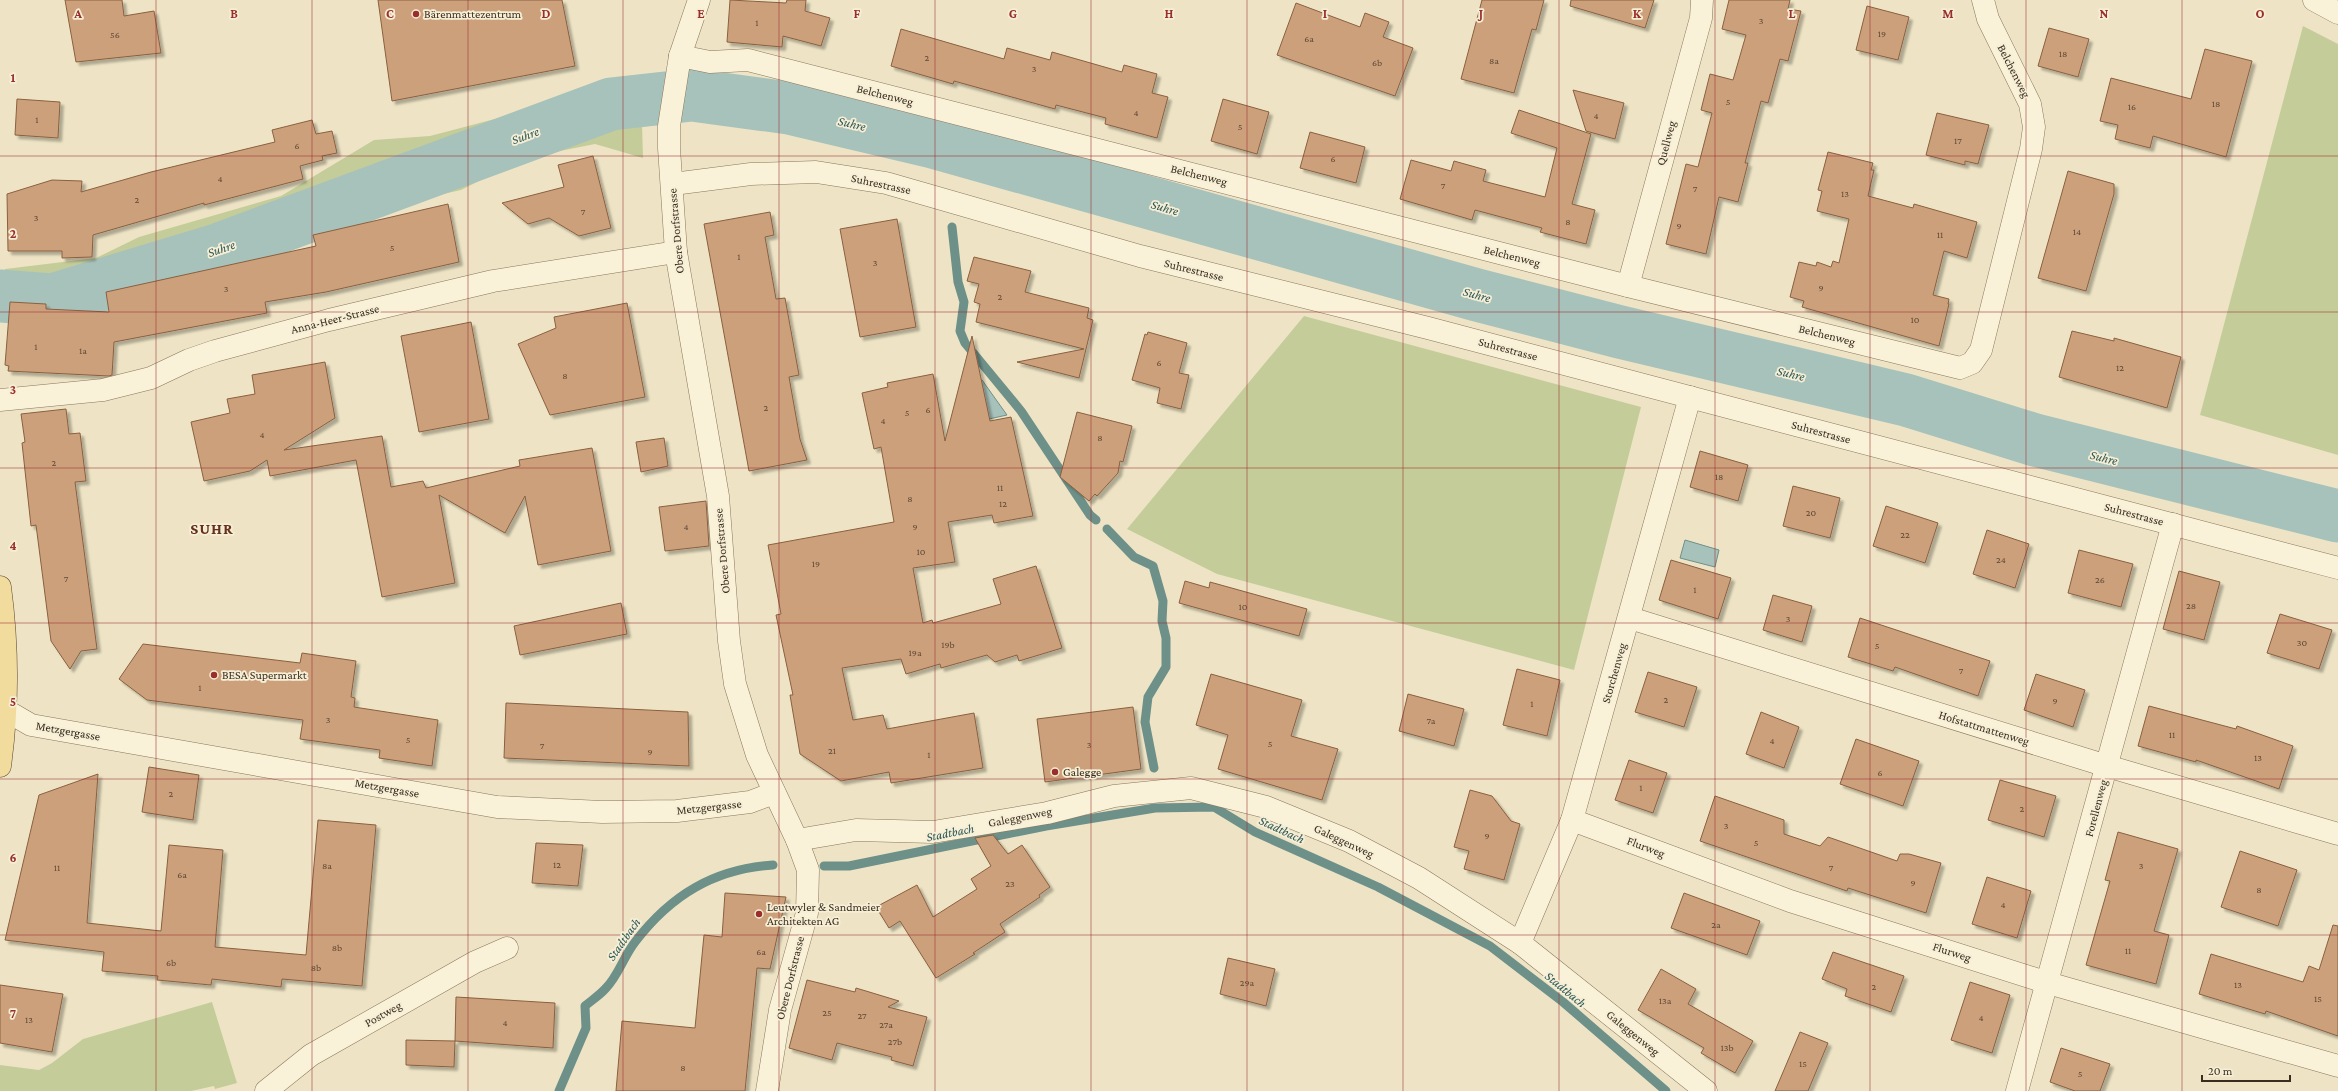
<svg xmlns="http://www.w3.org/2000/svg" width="2338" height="1091" font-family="'Crimson Pro',serif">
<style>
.green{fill:#c4cd99}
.water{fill:#a7c2bb;stroke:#6d9089}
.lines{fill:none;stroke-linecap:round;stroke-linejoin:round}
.stream{stroke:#6d9089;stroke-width:9}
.river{stroke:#a7c2bb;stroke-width:53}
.building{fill:#cda07b;stroke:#896040;filter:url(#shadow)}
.minor-casing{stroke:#8a765b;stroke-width:23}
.primary-casing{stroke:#57432f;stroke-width:23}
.minor{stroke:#f9f1d8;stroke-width:22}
.primary{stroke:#f1db9d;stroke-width:22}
.grid{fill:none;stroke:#992e2b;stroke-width:1;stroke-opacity:0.55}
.poi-dot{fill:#992e2b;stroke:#f6eed5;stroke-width:1.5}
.labels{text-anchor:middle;stroke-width:3.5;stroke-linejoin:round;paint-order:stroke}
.number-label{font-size:10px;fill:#5f4a36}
.poi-label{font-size:12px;fill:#3a2d1f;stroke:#f6eed5;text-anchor:start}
.street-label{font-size:12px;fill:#3a2d1f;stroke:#f6eed5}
.water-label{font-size:13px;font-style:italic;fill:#2e5958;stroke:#f6eed5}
.district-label{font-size:16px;font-weight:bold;letter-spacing:1px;fill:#66301e;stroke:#f6eed5}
.grid-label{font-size:13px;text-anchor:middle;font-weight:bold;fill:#992e2b;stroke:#f6eed5;stroke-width:3.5;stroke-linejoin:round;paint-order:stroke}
</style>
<defs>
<filter id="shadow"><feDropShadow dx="3.5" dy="3.5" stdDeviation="1" flood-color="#0004"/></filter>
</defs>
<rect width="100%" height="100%" fill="#eee4c5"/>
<!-- green -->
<g class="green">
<polygon points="2303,26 2338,44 2338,455 2200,415"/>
<polygon points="650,78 642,123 643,158 595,144 545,154 517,162 461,190 356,214 276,249 68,310 3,308 5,269 96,258 139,237 281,196 374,140 430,136 514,114 608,82"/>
<polygon points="1304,316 1641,407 1574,670 1217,574 1127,529"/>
<polygon points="212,1002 237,1083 215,1089 214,1086 191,1091 0,1091 0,1065 39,1070 52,1063 83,1039"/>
</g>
<!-- water -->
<g class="water">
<polygon points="982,380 1007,415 989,419 975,381"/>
<polygon points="1685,540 1719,550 1715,567 1680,558"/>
</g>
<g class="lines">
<!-- stream -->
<g class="stream">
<polyline points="952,227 958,282 964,302 960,331 965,343 1021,411 1090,515 1096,520"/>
<polyline points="1107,529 1134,557 1153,566 1163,601 1162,621 1166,638 1166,667 1148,697 1145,722 1154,768"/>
<polyline points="824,866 849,866 1046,826 1155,808 1214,807 1255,832 1378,887 1490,946 1563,1002 1666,1091"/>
<path d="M559,1091L586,1028L585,1006C592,1000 600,995 606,988C618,976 624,956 635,942C671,895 714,869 773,865"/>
</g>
<!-- river -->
<polyline class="river" points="0,296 52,300 217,250 611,104 692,95 789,108 933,142 1477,295 1620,332 1906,400 2035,440 2338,516"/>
</g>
<!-- building -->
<g class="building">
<polygon points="65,0 122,0 124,16 154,11 161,53 76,62"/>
<polygon points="378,0 562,0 575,66 392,101"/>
<polygon points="730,0 786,3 787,0 806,0 805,11 830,18 821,46 783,36 782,47 727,42"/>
<polygon points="1482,0 1544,0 1536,30 1532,29 1514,93 1461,79"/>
<polygon points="1571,0 1654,0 1645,28 1570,6"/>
<polygon points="1729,0 1790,0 1788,9 1801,11 1788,61 1780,59 1768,103 1761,101 1745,163 1748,163 1738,202 1719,197 1706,254 1666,244 1686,164 1698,167 1712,113 1701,110 1710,74 1733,80 1746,35 1722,29"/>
<polygon points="1296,3 1360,27 1365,13 1389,22 1383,37 1413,48 1395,96 1277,55"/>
<polygon points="1867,6 1909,17 1898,60 1856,50"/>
<polygon points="2049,28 2089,39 2078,77 2038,66"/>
<polygon points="901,29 1004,59 1007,48 1050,60 1052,52 1122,72 1124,65 1157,74 1152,93 1168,97 1157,138 1105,124 1106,118 1056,105 1055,109 954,81 953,84 891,66"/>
<polygon points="2205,49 2252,61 2226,157 2153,136 2150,148 2115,139 2118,125 2100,121 2111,78 2191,99"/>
<polygon points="1573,90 1624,103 1615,139 1586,131"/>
<polygon points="17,99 60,102 58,138 15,135"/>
<polygon points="1223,99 1269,112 1257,154 1211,141"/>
<polygon points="1519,110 1591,134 1572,204 1595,210 1586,244 1540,232 1542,228 1475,210 1472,220 1400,199 1411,160 1451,171 1454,161 1486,170 1483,181 1545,197 1557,148 1511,133"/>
<polygon points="1937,113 1989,125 1978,164 1965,161 1965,165 1926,155"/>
<polygon points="312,120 316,134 332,131 337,153 322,156 323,160 300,166 303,179 204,205 204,203 93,235 92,257 62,258 62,251 8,251 7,194 52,180 82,181 81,192 151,172 275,142 272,130"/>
<polygon points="1310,132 1365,147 1356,183 1300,168"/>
<polygon points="1828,152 1873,163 1871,170 1874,170 1868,196 1913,208 1914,204 1977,222 1967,258 1944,251 1933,295 1949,299 1948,304 1949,304 1939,346 1802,307 1804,301 1790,297 1799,262 1816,266 1817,262 1831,267 1833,261 1839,263 1849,219 1817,211 1822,191 1818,190"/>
<polygon points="593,156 611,228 579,236 549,218 528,224 502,203 564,187 558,165"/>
<polygon points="2068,171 2114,184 2114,194 2086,291 2038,278"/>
<polygon points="448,204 459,262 326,292 265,302 267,313 114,342 112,375 109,376 8,371 9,366 5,365 10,302 46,304 46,309 109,312 106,292 316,246 313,235"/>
<polygon points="770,212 774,235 765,237 776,299 785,298 799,375 789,377 800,439 807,460 749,471 704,224"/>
<polygon points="897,219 916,327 860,337 840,229"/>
<polygon points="974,257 1031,271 1025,292 1089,308 1087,318 1093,320 1079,378 1017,362 1084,349 976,322 980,304 974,302 979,284 967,281"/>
<polygon points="627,303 645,397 550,415 518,344 556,328 554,317"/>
<polygon points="471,322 489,419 419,432 401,336"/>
<polygon points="2072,331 2114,341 2114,338 2181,357 2167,408 2059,377"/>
<polygon points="1148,332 1187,343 1179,373 1189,375 1181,409 1157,403 1160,388 1132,380 1145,334 1147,335"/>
<polygon points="972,336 990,421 1011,417 1033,516 994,523 992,515 948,522 955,562 913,568 923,623 932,620 933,623 1001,604 993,579 1036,566 1062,648 1019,661 1017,655 995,662 987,655 941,668 940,664 906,674 901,659 842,668 853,720 883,715 887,729 974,713 983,768 891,783 889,772 841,781 800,754 790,695 793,695 776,615 781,614 768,545 894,522 881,447 874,449 862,393 888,387 887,383 933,374 945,441"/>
<polygon points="325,362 335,418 284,450 382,436 391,487 423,481 426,488 520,466 519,460 592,448 611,551 538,565 525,496 505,533 439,495 455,583 382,597 356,460 270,476 267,460 250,471 204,481 191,422 230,413 227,399 255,394 252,375"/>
<polygon points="66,409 69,434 80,433 86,481 75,482 97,649 81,651 70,669 51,641 36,525 31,526 22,443 25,442 21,414"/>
<polygon points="1077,412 1132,426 1123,462 1120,461 1118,473 1097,496 1095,494 1089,501 1060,477"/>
<polygon points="664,438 668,466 641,472 636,442"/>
<polygon points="1700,451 1748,465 1738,501 1690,487"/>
<polygon points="1793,486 1840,498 1830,538 1783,526"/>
<polygon points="706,501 709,546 665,551 659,507"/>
<polygon points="1886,506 1938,523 1925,563 1873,546"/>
<polygon points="1987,530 2029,544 2015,588 1973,574"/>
<polygon points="2079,550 2133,564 2121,607 2068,593"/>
<polygon points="1671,560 1731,578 1718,619 1659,600"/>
<polygon points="2179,571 2220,582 2204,640 2163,629"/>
<polygon points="1185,581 1209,588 1210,582 1307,609 1299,636 1179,603"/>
<polygon points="1773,595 1812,606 1802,642 1763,630"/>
<polygon points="621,603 627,634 520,655 514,626"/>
<polygon points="2280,614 2332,630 2319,669 2267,653"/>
<polygon points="1860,618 1990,661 1978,696 1895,667 1893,671 1848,657"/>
<polygon points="143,644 300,663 302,653 356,661 351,697 355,698 354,707 438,720 432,766 379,758 380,750 300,739 303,720 147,700 119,679"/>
<polygon points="1517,669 1560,680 1547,736 1503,725"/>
<polygon points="1648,672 1697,687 1684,727 1635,712"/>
<polygon points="1211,674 1302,700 1291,736 1338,749 1322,800 1218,769 1228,735 1196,725"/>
<polygon points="2036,674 2085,690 2073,727 2024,710"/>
<polygon points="1408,694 1464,709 1454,746 1399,731"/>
<polygon points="506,703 688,712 689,766 504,758"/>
<polygon points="2149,706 2236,729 2237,726 2293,746 2279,789 2196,760 2196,762 2138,746"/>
<polygon points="1133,707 1141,769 1045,782 1037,719"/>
<polygon points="1761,712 1799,727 1784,768 1746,754"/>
<polygon points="1856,739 1919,761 1903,806 1840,784"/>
<polygon points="1629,760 1667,773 1653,813 1615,800"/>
<polygon points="149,767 199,775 193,820 142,812"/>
<polygon points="98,774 87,923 161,931 169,845 223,850 215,947 306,955 318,820 376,825 362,986 282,979 281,987 212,979 211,985 157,980 158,976 102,971 104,952 5,940 39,795"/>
<polygon points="2000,780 2056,796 2044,837 1988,820"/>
<polygon points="1470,790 1492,796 1511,821 1520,824 1504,880 1464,869 1469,851 1454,847"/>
<polygon points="1715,796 1784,820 1784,834 1820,846 1828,837 1897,861 1900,854 1909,854 1941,863 1926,913 1848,888 1847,891 1700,841"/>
<polygon points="2118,832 2178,849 2154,931 2169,935 2156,984 2086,965 2110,881 2105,880"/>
<polygon points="993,835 1008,854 1022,845 1050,887 1039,895 1040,897 1000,924 1005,932 973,953 975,954 936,978 900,921 889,928 876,907 917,885 933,917 977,889 971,879 991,866 975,838"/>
<polygon points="536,843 583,845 578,886 532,883"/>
<polygon points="2240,851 2297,870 2278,926 2221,907"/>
<polygon points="1987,877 2031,891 2017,938 1972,924"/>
<polygon points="725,893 786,897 770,969 757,968 745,1091 616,1091 622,1021 695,1028 704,935 722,937"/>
<polygon points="1684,893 1760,921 1747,955 1671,928"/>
<polygon points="2333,925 2338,926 2338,1036 2266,1011 2265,1014 2199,994 2211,954 2303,982 2309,966 2319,970"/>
<polygon points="1833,952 1904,976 1891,1012 1845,996 1847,989 1822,979"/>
<polygon points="1228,958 1275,969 1266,1006 1220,994"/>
<polygon points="1661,969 1696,989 1688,1004 1753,1041 1735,1073 1701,1053 1704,1048 1638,1010"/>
<polygon points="807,980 855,992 856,988 899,1001 888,1007 927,1017 913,1066 891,1060 892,1057 837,1043 832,1060 789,1048"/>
<polygon points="1970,982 2010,995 1992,1053 1951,1040"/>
<polygon points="0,985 63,994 52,1052 0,1043"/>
<polygon points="456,997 555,1003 553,1048 455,1041"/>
<polygon points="1800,1032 1828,1043 1808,1091 1775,1091"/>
<polygon points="406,1040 455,1041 454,1067 406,1065"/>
<polygon points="2061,1048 2110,1064 2100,1091 2075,1091 2050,1082"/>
</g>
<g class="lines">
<defs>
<g id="minor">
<polyline points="699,0 680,56 669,126 669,148 676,252 718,496 729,641 735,684 757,755 797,840 808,870 807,913 780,1010 767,1091"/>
<polyline points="2314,0 2338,13"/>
<polyline points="680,56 710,62 748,60 1628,286 1960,368 1972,363 1981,350 2031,149 2034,127 2030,104 1988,19 1983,0"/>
<polyline points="673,184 751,174 816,172 886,183 1140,256 1428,328 2338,568"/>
<polyline points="1628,286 1701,18 1702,0"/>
<polyline points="0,400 103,390 151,378 189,360 215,351 329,320 493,281 676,252"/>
<polyline points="1630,618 2107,766 2338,834"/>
<polyline points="0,707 31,725 497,807 602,812 677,811 750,802 774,793"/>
<polyline points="1572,820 1790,901 2048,983 2338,1066"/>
<polyline points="797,840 856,830 933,832 1047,813 1114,796 1191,788 1266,807 1349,841 1419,878 1520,943 1706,1091"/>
<polyline points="1520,943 1572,820 1690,397"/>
<polyline points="266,1091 311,1055 475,962 507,948"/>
<polyline points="2017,1091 2173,524"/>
</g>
<path id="primary" d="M0,587C8,646 8,707 0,766"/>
</defs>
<!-- minor casing -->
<use href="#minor" class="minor-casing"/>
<!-- primary casing -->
<use href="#primary" class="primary-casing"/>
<!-- minor -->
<use href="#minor" class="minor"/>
<!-- primary -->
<use href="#primary" class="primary"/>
</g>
<!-- grid -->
<path class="grid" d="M156,0V1091M312,0V1091M468,0V1091M623,0V1091M779,0V1091M935,0V1091M1091,0V1091M1247,0V1091M1403,0V1091M1559,0V1091M1715,0V1091M1870,0V1091M2026,0V1091M2182,0V1091M0,156H2338M0,312H2338M0,468H2338M0,623H2338M0,779H2338M0,935H2338"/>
<!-- markers -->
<g class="poi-dot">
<circle cx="416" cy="14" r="4"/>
<circle cx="214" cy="675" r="4"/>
<circle cx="1055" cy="772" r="4"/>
<circle cx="759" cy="914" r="4"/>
</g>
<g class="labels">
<!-- number labels -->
<g class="number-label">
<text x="1761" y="24">3</text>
<text x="757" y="26">1</text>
<text x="1882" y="37">19</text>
<text x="115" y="38">56</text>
<text x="1309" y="42">6a</text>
<text x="2063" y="57">18</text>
<text x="927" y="61">2</text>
<text x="1494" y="64">8a</text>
<text x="1377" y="66">6b</text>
<text x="1034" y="72">3</text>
<text x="1728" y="105">5</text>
<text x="2216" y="107">18</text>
<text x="2132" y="110">16</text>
<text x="1136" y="116">4</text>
<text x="1596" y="119">4</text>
<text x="37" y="123">1</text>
<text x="1240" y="130">5</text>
<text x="1958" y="144">17</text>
<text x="297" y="149">6</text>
<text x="1333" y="162">6</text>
<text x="220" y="182">4</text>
<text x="1443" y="189">7</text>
<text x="1695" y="192">7</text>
<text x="1845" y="197">13</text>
<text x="137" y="203">2</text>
<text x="583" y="215">7</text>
<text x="36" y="221">3</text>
<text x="1568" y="225">8</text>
<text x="1679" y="229">9</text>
<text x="2077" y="235">14</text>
<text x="1940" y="238">11</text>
<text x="392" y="251">5</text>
<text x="739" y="260">1</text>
<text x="875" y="266">3</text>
<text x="1821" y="291">9</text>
<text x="226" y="292">3</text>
<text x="1000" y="300">2</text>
<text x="1915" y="323">10</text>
<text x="36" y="350">1</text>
<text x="83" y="354">1a</text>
<text x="1159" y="366">6</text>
<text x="2120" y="371">12</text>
<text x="565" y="379">8</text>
<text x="766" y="411">2</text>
<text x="928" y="413">6</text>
<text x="907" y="416">5</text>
<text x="883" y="424">4</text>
<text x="262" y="438">4</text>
<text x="1100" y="441">8</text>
<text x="54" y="466">2</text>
<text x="1719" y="480">18</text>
<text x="1000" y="491">11</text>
<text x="910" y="502">8</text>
<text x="1003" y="507">12</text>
<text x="1811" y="516">20</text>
<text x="686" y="530">4</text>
<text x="915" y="530">9</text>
<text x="1905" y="538">22</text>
<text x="921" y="555">10</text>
<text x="2001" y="563">24</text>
<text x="816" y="567">19</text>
<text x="66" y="582">7</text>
<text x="2100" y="583">26</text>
<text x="1695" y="593">1</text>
<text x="2191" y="609">28</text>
<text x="1243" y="610">10</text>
<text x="1788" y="622">3</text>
<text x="2302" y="646">30</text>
<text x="948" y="648">19b</text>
<text x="1877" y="649">5</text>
<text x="915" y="656">19a</text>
<text x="1961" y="674">7</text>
<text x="200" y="691">1</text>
<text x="1666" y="703">2</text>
<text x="2055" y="704">9</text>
<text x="1532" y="707">1</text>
<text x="328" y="723">3</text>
<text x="1431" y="724">7a</text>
<text x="2172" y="738">11</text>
<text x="408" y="743">5</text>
<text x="1772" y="744">4</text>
<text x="1270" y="747">5</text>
<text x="1089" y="748">3</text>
<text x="542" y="749">7</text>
<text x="832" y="754">21</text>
<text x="650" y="755">9</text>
<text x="929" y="758">1</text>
<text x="2258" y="761">13</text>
<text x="1880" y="776">6</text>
<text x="1641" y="791">1</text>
<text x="171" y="797">2</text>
<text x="2022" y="812">2</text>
<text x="1726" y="829">3</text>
<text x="1487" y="839">9</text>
<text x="1756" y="846">5</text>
<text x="557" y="868">12</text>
<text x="327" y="869">8a</text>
<text x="2141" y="869">3</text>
<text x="57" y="871">11</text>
<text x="1831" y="871">7</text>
<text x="182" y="878">6a</text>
<text x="1913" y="886">9</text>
<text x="1010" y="887">23</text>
<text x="2259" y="893">8</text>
<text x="2003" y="908">4</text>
<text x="1716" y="928">2a</text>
<text x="337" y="951">8b</text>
<text x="2128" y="954">11</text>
<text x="761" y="955">6a</text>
<text x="171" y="966">6b</text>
<text x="316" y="971">8b</text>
<text x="1247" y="986">29a</text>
<text x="2238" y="988">13</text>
<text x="1874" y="990">2</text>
<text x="2318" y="1002">15</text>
<text x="1665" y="1004">13a</text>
<text x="827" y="1016">25</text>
<text x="862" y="1019">27</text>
<text x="1981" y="1021">4</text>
<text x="29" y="1023">13</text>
<text x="505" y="1026">4</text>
<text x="886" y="1028">27a</text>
<text x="895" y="1045">27b</text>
<text x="1727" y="1051">13b</text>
<text x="1803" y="1067">15</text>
<text x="683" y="1071">8</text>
<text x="2080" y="1077">5</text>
</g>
<!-- poi labels -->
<g class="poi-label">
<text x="424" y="18">Bärenmattezentrum</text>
<text x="222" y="679">BESA Supermarkt</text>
<text x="1063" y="776">Galegge</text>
<text x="767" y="911">Leutwyler &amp; Sandmeier<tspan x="767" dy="14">Architekten AG</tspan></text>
</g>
<!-- street labels -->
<g class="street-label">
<text transform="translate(2014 71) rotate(63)" y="4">Belchenweg</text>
<text transform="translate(885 95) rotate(14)" y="4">Belchenweg</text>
<text transform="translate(1666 143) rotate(-75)" y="4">Quellweg</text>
<text transform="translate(1199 175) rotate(14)" y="4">Belchenweg</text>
<text transform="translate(881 184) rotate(12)" y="4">Suhrestrasse</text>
<text transform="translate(676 231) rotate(-95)" y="4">Obere Dorfstrasse</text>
<text transform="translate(1512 256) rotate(14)" y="4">Belchenweg</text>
<text transform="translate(1194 270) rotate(14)" y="4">Suhrestrasse</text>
<text transform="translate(335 319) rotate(-14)" y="4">Anna-Heer-Strasse</text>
<text transform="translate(1827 335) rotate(14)" y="4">Belchenweg</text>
<text transform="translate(1508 349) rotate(15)" y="4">Suhrestrasse</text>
<text transform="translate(1821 432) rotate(15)" y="4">Suhrestrasse</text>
<text transform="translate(2134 514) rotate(15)" y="4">Suhrestrasse</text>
<text transform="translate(722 551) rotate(-95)" y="4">Obere Dorfstrasse</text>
<text transform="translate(1614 673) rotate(-74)" y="4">Storchenweg</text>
<text transform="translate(1984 728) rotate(17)" y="4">Hofstattmattenweg</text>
<text transform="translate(68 731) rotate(10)" y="4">Metzgergasse</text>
<text transform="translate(387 788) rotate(10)" y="4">Metzgergasse</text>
<text transform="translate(709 807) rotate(-6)" y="4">Metzgergasse</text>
<text transform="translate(2096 808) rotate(-75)" y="4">Forellenweg</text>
<text transform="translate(1020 817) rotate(-11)" y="4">Galeggenweg</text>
<text transform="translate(1344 841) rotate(25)" y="4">Galeggenweg</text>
<text transform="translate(1646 847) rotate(21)" y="4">Flurweg</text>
<text transform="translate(1952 952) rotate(18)" y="4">Flurweg</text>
<text transform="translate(790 978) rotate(-76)" y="4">Obere Dorfstrasse</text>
<text transform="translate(383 1014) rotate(-29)" y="4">Postweg</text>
<text transform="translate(1633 1033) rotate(39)" y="4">Galeggenweg</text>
</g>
<!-- water labels -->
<g class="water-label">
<text transform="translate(852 123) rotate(13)" y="5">Suhre</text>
<text transform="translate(525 135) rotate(-20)" y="5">Suhre</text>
<text transform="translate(1165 207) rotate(16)" y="5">Suhre</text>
<text transform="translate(221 248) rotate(-19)" y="5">Suhre</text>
<text transform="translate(1477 294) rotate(15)" y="5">Suhre</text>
<text transform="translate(1791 373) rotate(13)" y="5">Suhre</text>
<text transform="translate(2104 457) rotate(14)" y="5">Suhre</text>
<text transform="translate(1282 829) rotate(25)" y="5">Stadtbach</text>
<text transform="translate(950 832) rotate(-11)" y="5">Stadtbach</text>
<text transform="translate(623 939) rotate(-55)" y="5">Stadtbach</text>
<text transform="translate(1566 989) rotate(39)" y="5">Stadtbach</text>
</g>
<!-- district labels -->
<g class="district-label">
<text x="212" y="534">SUHR</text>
</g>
</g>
<g class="grid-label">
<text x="78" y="18">A</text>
<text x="234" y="18">B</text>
<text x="390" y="18">C</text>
<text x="546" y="18">D</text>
<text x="701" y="18">E</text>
<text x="857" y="18">F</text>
<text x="1013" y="18">G</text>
<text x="1169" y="18">H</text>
<text x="1325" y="18">I</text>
<text x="1481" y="18">J</text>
<text x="1637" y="18">K</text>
<text x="1792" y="18">L</text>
<text x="1948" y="18">M</text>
<text x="2104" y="18">N</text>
<text x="2260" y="18">O</text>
<text x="13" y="82">1</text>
<text x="13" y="238">2</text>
<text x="13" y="394">3</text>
<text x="13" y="550">4</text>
<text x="13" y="706">5</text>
<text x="13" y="862">6</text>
<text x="13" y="1018">7</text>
</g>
<!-- scale -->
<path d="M2202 1075v6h88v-6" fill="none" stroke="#3a2d1f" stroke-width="2"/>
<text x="2208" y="1075" font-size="12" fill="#3a2d1f" stroke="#f6eed5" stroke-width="3" paint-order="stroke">20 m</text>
</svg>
